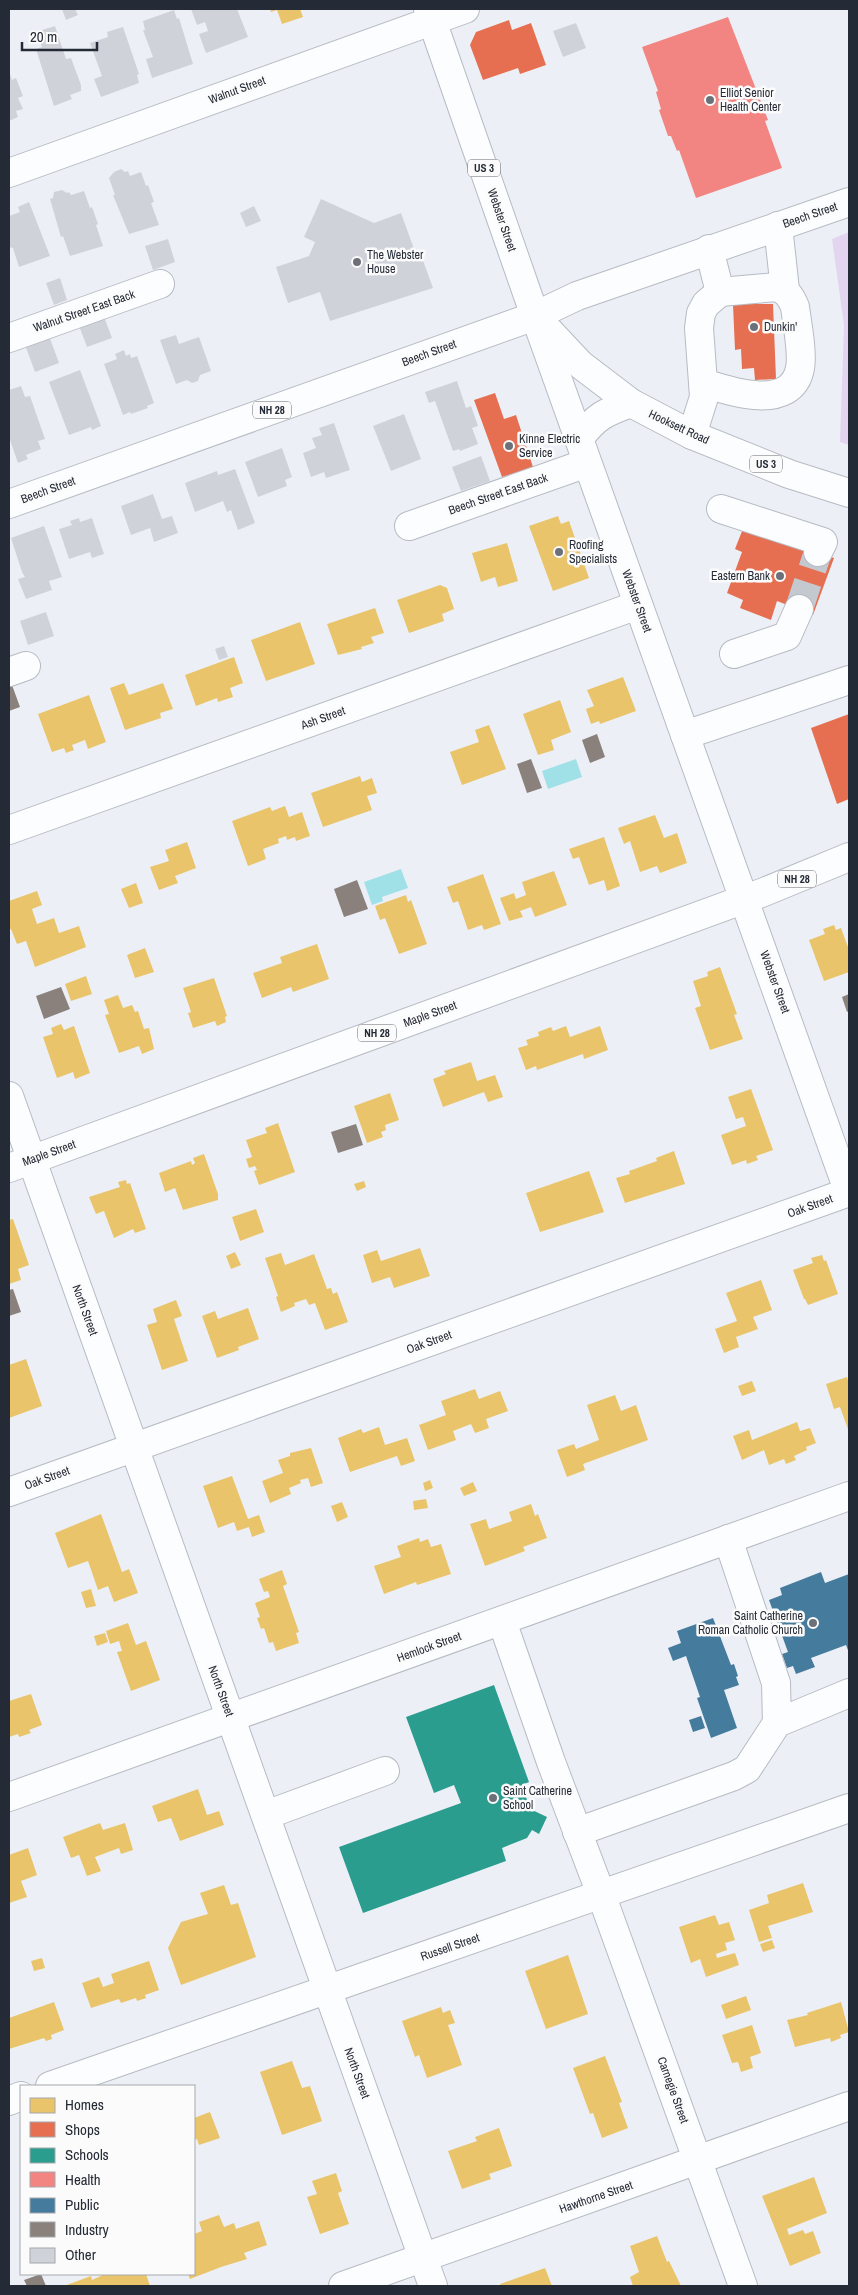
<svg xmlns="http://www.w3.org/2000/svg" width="858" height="2295" font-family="'Archivo Narrow',sans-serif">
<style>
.green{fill:#e3d5ef}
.water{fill:#a0e0e7}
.homes{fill:#e9c46a}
.shops{fill:#e76f51}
.schools{fill:#2a9d8f}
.health{fill:#f28482}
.public{fill:#457b9d}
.industry{fill:#8a817c}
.building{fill:#d0d2da}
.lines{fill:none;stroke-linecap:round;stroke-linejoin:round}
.minor-tunnel{stroke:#c4c9d0;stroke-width:28;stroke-dasharray:28 14;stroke-linecap:butt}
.minor-casing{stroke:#b6bbc3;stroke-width:30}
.major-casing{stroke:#b6bbc3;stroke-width:30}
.minor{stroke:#fcfdfe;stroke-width:28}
.major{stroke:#fcfdfe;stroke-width:28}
.poi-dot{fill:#6b7079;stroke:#fbfbfb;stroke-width:2}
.labels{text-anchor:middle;stroke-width:5;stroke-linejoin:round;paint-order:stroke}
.shield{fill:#fbfbfb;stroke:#656971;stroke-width:1}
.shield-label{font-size:11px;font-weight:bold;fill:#252b36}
.street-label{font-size:12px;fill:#252b36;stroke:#fbfbfb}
.poi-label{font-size:12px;fill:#252b36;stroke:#fbfbfb;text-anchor:start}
</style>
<rect width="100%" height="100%" fill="#ecf0f6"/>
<!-- green -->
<polygon class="green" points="849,232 849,445 840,442 844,325 832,239"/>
<!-- water -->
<g class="water">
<polygon points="576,759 582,777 548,789 542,771"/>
<polygon points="401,869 408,888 382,897 383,901 372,905 364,882"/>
</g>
<!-- homes -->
<g class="homes">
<polygon points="270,9 300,9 303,17 282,24 277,10 271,12"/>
<polygon points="558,516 561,524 569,521 589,578 553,591 529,526"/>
<polygon points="507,543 518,581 498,587 495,577 481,582 472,553"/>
<polygon points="440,585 447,588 454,609 442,614 444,621 409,633 397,600"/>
<polygon points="375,608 384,633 371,637 374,643 361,647 362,649 338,655 327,624"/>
<polygon points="300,622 315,664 266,681 251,640"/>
<polygon points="234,657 243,683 230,688 233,697 218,702 217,698 196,706 185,675"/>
<polygon points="623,677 636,711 600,724 599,721 591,724 586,709 594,706 587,690"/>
<polygon points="124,683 129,695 163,683 173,709 160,713 161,718 125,730 110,688"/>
<polygon points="89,695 106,742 88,749 85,740 72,745 74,750 66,753 64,748 52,752 38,714"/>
<polygon points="560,700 571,732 551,740 554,750 538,755 523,714"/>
<polygon points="489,725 506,769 462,785 450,752 479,742 475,730"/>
<polygon points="360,776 362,782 372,778 377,793 367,796 372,810 323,827 311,793"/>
<polygon points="285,806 289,817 302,812 310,836 296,841 295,837 287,840 286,836 278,839 279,843 263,849 266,859 248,866 232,821 270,807 272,811"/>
<polygon points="655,815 664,838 677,833 687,863 660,873 657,866 640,872 630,841 624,844 618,828"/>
<polygon points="604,837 620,886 607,891 604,880 589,885 579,857 573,859 569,849"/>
<polygon points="187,842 196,868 175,876 178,883 159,890 150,867 169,861 165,850"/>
<polygon points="554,871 567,905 535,917 531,907 520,911 523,917 509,921 500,898 514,893 516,899 526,895 522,882"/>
<polygon points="483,874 501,924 484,930 482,925 468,930 458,901 453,903 447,887"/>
<polygon points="136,883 143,903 129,908 121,889"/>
<polygon points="37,891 42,905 32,909 37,924 54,918 59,933 79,926 86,947 35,967 26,941 17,944 11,929 9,930 9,901"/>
<polygon points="406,895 408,902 411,900 427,944 399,954 385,918 380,920 375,906"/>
<polygon points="834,925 836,930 841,928 849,950 849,972 824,981 809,940 825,934 823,929"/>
<polygon points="317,944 329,979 293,992 291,987 262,998 253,973 282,963 280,957"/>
<polygon points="145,948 154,972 135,978 127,955"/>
<polygon points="720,967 737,1014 734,1015 743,1039 710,1050 695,1008 701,1006 693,981 708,976 707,972"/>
<polygon points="86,976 92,994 71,1001 65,984"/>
<polygon points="214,978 227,1016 225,1017 226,1022 217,1026 215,1021 193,1028 188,1013 191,1012 183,988"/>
<polygon points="118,995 123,1008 132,1005 135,1012 138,1011 144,1029 149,1028 154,1049 142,1054 139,1046 119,1053 105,1015 109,1014 104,1000"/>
<polygon points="61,1024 64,1030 74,1026 90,1073 75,1079 73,1072 57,1078 43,1037 53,1034 51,1028"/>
<polygon points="566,1026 570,1037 600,1026 608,1050 584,1059 583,1054 537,1070 536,1066 526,1070 518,1048 528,1045 526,1040 539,1036 538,1032 551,1027 553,1031"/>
<polygon points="471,1062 477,1081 495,1075 503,1097 488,1102 484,1092 443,1107 433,1079 446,1074 444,1071"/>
<polygon points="751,1089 773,1150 756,1156 758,1160 747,1164 746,1160 732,1165 721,1135 746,1126 743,1117 736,1119 728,1097"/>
<polygon points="390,1093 399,1120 385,1125 386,1130 381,1132 383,1137 367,1143 354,1106"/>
<polygon points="278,1123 295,1172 259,1185 254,1171 257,1170 255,1166 249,1168 246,1159 252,1157 246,1140 267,1133 265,1128"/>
<polygon points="674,1151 685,1184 625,1203 616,1178 630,1174 629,1171 657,1161 656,1158"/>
<polygon points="204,1154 218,1194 218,1200 183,1210 175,1188 165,1192 159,1173 191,1161 192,1165 195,1163 193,1158"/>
<polygon points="589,1171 604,1212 540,1232 526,1193"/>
<polygon points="126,1180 127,1184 130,1183 146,1229 135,1233 133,1229 114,1238 104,1211 96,1214 89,1197 120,1187 118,1182"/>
<polygon points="364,1181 366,1187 357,1191 354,1184"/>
<polygon points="256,1209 264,1232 240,1241 232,1217"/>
<polygon points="13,1219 29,1265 18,1269 21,1280 9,1284 9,1220"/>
<polygon points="420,1248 430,1276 394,1288 390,1277 372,1283 363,1255 377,1250 381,1261"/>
<polygon points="235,1252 241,1265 231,1269 226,1256"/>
<polygon points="281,1253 285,1265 314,1254 327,1289 331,1288 333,1294 337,1292 348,1322 325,1330 315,1303 309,1305 306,1299 294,1303 295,1306 281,1312 276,1297 278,1296 265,1258"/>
<polygon points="822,1255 824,1261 826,1260 838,1294 808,1305 805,1299 804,1299 793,1270 813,1263 811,1258"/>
<polygon points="761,1280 772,1310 753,1317 758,1329 736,1337 739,1347 724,1353 715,1329 737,1321 726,1293"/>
<polygon points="176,1300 182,1316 174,1319 188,1361 162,1370 147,1325 157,1322 153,1309"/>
<polygon points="248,1308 259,1339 238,1347 239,1350 217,1358 202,1316 215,1311 218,1319"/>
<polygon points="26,1359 42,1406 9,1418 9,1365"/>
<polygon points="847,1377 849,1384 849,1432 840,1407 834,1409 826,1384"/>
<polygon points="752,1381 756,1391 742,1396 738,1386"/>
<polygon points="475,1389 479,1399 500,1391 508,1411 486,1419 489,1428 475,1433 471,1424 453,1431 456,1440 428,1450 419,1425 446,1415 441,1401"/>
<polygon points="615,1395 621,1411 636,1405 648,1440 583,1464 585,1470 567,1477 557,1450 574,1444 576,1449 599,1440 587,1405"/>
<polygon points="797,1422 800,1431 810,1428 816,1443 806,1447 807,1450 794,1456 796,1460 786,1464 784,1459 769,1465 764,1450 742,1460 733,1436 749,1430 752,1440"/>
<polygon points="379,1427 385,1445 407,1438 415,1461 401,1466 397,1456 350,1472 338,1438 361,1429 363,1433"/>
<polygon points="311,1448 323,1483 311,1487 308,1478 300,1480 301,1483 289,1488 291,1494 270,1503 262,1481 283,1473 278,1460 290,1456 290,1453"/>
<polygon points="232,1476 248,1519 259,1515 265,1532 252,1537 249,1527 237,1531 234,1522 218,1528 203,1486"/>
<polygon points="430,1480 433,1488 425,1491 423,1483"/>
<polygon points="473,1482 477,1491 464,1496 460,1488"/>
<polygon points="426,1499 428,1508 414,1510 413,1501"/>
<polygon points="342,1502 348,1517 337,1522 331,1506"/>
<polygon points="531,1504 535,1516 538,1514 547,1538 523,1547 525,1551 485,1566 470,1524 486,1519 489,1529 512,1521 509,1512"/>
<polygon points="101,1514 122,1572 129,1569 138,1593 114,1602 108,1586 98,1590 88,1561 68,1568 55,1533"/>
<polygon points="419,1538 420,1542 428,1539 431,1547 441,1544 451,1574 417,1585 416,1582 384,1594 374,1566 401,1557 397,1546"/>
<polygon points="282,1570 287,1584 283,1586 299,1632 296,1633 299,1643 276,1651 273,1642 269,1643 264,1628 261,1629 257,1618 260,1617 255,1603 270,1597 268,1591 264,1592 259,1579"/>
<polygon points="91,1589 96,1606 86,1608 81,1592"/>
<polygon points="128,1623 136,1645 146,1641 160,1680 131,1691 117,1652 122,1651 119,1641 110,1644 106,1631"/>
<polygon points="105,1633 108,1642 97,1646 94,1636"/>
<polygon points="31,1694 42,1725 29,1730 31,1733 19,1737 18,1734 9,1737 9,1701"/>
<polygon points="198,1789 207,1815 219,1811 224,1825 180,1841 171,1818 158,1822 152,1806"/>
<polygon points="100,1823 103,1830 125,1823 133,1850 121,1854 119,1848 95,1857 101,1871 87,1876 79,1855 71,1858 63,1837"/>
<polygon points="28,1848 37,1875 21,1881 27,1897 9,1903 9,1855"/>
<polygon points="803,1883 813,1912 768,1926 772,1938 759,1942 749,1910 769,1903 767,1895"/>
<polygon points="224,1885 231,1905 238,1903 256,1957 181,1985 168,1948 181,1922 208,1914 200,1893"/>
<polygon points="715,1915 719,1925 729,1922 735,1940 725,1943 727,1950 716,1954 717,1958 735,1953 739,1965 706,1977 700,1959 691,1963 679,1927"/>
<polygon points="772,1940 775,1948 763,1952 760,1944"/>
<polygon points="568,1955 588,2014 546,2029 525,1971"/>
<polygon points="42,1958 45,1968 34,1971 31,1961"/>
<polygon points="149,1961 159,1990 145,1995 146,1998 137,2001 136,1998 121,2003 119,1999 91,2008 82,1983 99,1977 103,1987 114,1983 111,1974"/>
<polygon points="746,1996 751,2010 726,2019 721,2005"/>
<polygon points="54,2002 64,2030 51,2035 52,2039 46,2041 44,2038 9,2049 9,2018"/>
<polygon points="841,2002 849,2032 840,2035 841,2038 831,2042 830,2038 795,2047 787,2020 808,2015 807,2013"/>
<polygon points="441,2007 443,2013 450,2010 455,2023 448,2025 462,2065 427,2078 419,2055 415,2057 402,2021"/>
<polygon points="752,2025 761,2053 750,2057 753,2068 741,2072 738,2062 732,2063 722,2035"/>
<polygon points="605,2056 622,2102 619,2103 628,2128 602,2138 593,2113 590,2114 573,2068"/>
<polygon points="292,2061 302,2088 310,2086 322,2121 282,2135 260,2072"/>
<polygon points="210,2112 220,2138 199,2145 197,2139 194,2140 194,2118"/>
<polygon points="499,2128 512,2166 489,2174 491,2179 462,2189 448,2151 477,2141 475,2137"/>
<polygon points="336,2173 342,2191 338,2193 349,2224 320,2234 307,2197 317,2194 312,2181"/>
<polygon points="814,2177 827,2213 787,2229 789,2235 803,2230 805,2234 813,2231 821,2253 790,2266 762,2196"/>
<polygon points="219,2215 224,2227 234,2223 236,2229 259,2221 267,2245 244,2253 247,2259 221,2267 190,2279 188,2274 194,2274 194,2234 202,2231 199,2222"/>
<polygon points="657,2236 667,2262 669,2261 681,2286 633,2286 630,2277 639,2272 630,2246"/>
<polygon points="545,2268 552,2286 501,2286 500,2284"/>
<polygon points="105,2274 146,2274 150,2286 64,2286 91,2276 92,2280"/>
</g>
<!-- shops -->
<g class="shops">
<polygon points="509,20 512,30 531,23 546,65 520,74 518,68 483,80 470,45 476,32"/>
<polygon points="756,302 757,304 773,304 776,379 755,380 754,368 742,369 741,349 735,350 733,305"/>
<polygon points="495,393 504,419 516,415 533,467 502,477 474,400"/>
<polygon points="746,521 773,535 834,558 813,615 777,601 771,620 740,608 743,600 727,593 742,552 735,549"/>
<polygon points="849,714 849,799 837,804 811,728"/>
</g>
<!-- schools -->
<polygon class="schools" points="494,1685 529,1782 522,1785 530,1809 547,1817 539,1834 532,1830 527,1838 502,1848 506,1861 363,1913 339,1847 461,1803 454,1785 434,1793 406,1717"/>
<!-- health -->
<polygon class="health" points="728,17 768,120 765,121 782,168 696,198 679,150 677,151 671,136 668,136 659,110 661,109 656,92 658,91 642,47"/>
<!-- public -->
<g class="public">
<polygon points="821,1572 825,1583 849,1574 849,1653 846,1645 811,1658 815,1667 796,1674 793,1666 787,1668 782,1654 788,1652 769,1600 782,1595 780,1588"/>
<polygon points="713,1618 731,1665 734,1664 738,1676 736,1677 739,1685 724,1690 737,1728 711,1738 697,1698 700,1697 686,1656 673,1661 668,1648 681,1643 677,1631"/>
<polygon points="701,1716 705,1728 693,1732 689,1720"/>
</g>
<!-- industry -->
<g class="industry">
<polygon points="12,685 20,707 9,711 9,686"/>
<polygon points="597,734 605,757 590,763 582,740"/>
<polygon points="531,759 542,788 527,793 517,764"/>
<polygon points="357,880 368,909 344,917 334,889"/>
<polygon points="61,987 70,1009 44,1019 36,996"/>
<polygon points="849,994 849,1011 847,1012 842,997"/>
<polygon points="356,1124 363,1145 338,1153 331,1132"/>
<polygon points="13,1289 21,1312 9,1316 9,1290"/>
<polygon points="41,2274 46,2286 27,2286 24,2280"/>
</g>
<!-- building -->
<g class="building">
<polygon points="62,9 75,9 78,15 66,20"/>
<polygon points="191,9 237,9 248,37 206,53 199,34 208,31 205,22 197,25"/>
<polygon points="174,10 177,19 179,18 193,64 152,78 146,59 153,57 143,30 145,30 143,21"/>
<polygon points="576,23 586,48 563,57 553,31"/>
<polygon points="55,26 66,59 71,58 81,85 81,91 70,95 72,99 54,106 36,49 42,47 36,32"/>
<polygon points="123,27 139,74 137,75 139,83 101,97 94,79 102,76 90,43 108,37 107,32"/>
<polygon points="9,71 12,80 16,78 23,96 18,98 23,109 16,111 18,117 9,121"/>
<polygon points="121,169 125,172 128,171 130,176 141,172 146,186 148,185 154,202 151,203 159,225 129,234 113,195 115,195 109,178 114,172"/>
<polygon points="62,190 67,193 69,192 71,195 84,191 90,208 92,207 98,224 96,225 103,246 70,256 63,236 61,237 50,199 53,198 54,192"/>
<polygon points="321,199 374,223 401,213 417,257 421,255 433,288 330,321 320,292 288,303 276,267 309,256 315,242 304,237"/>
<polygon points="29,202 50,256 19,267 13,248 9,247 9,216 20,212 18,207"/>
<polygon points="254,206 261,221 246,227 240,213"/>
<polygon points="168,239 175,262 153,270 145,246"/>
<polygon points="60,278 67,300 54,305 46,283"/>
<polygon points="103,314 112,338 87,347 78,323"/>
<polygon points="48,333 59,363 35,372 24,342"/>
<polygon points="176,335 179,344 199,337 211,371 200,375 198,381 192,383 187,380 176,384 160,340"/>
<polygon points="124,350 126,356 130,354 131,358 137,356 154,403 147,406 148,408 131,414 130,412 123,415 104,364 117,359 115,354"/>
<polygon points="80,370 101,426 92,430 91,427 69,435 49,382"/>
<polygon points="457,381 466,408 471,406 478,426 472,428 478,444 460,451 459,449 453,451 435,401 429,403 425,392"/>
<polygon points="21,386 25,397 30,396 45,439 38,441 41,449 26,455 28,459 18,463 9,437 9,390"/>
<polygon points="404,414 421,459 391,471 373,426"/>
<polygon points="334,423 350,470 326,478 324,472 311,477 303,453 316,448 312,438 322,435 319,428"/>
<polygon points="282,448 292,477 285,480 287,486 258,497 245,462"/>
<polygon points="481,456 490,481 461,491 452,467"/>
<polygon points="235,469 255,523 238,530 231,510 227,512 223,501 195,512 185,483 217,471 218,475"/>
<polygon points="153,494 162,519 172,516 178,533 154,542 150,528 131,535 121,506"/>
<polygon points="79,518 80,522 92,518 104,554 92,558 90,552 69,559 59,529 72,525 70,521"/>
<polygon points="44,526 62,577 49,581 52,590 26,599 18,579 25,577 22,572 11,538"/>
<polygon points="46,612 54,636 28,645 20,621"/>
<polygon points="224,646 228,657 219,660 215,649"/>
</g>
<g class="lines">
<!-- minor-tunnel -->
<polyline class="minor-tunnel" points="799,609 818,552"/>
<defs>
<g id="minor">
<polyline points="9,173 465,9"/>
<polyline points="849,202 577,296 535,316 849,1193"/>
<polyline points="778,226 785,290"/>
<polyline points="9,338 160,284"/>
<path d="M704,383C731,392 792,412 800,368C803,354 797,322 795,307C791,297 787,291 777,287L720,292"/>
<polyline points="692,435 704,397 699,328 701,313 706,304 720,292 709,249"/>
<path d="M579,439C595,417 605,412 631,403"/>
<polyline points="721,509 823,542 818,552"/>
<polyline points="409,526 587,463"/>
<polyline points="734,654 787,636 799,609"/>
<polyline points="9,672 26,666"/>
<polyline points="685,735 849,680"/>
<polyline points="9,830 638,605"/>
<polyline points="9,1096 433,2286"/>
<polyline points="9,1492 849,1192"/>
<polyline points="728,1539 776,1683 777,1723"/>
<polyline points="502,1621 551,1762 601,1894 743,2286"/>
<polyline points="9,1797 849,1496"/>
<polyline points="266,1815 385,1771"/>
<polyline points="577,1832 734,1776 747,1769 777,1723 849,1693"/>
<polyline points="50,2086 849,1808"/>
<polyline points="9,2101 21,2096"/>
<polyline points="343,2286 849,2106"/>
</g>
<g id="major">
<polyline points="428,9 535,316 581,365 631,403 692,435 789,474 849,493"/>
<polyline points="9,504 535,316"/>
<polyline points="9,1168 764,892 849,857"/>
</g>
</defs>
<!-- minor casing -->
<use href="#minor" class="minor-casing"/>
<!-- major casing -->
<use href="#major" class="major-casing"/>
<!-- minor -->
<use href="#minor" class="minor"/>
<!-- major -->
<use href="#major" class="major"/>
</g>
<!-- markers -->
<g class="poi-dot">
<circle cx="710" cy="100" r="5"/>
<circle cx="357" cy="262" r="5"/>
<circle cx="754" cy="327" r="5"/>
<circle cx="509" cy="446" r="5"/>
<circle cx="559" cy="552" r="5"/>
<circle cx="780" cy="576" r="5"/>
<circle cx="813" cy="1623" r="5"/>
<circle cx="493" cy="1798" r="5"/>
</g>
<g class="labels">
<!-- shield labels -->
<g class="shield">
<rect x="468" y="159.5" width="32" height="17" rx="4"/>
<rect x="253" y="401.5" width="38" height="17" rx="4"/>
<rect x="750" y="455.5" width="32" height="17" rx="4"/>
<rect x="778" y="870.5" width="38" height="17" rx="4"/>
<rect x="358" y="1024.5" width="38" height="17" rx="4"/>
</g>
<g class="shield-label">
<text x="484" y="172">US 3</text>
<text x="272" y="414">NH 28</text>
<text x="766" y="468">US 3</text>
<text x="797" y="883">NH 28</text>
<text x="377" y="1037">NH 28</text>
</g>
<!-- street labels -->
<g class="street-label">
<text transform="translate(237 90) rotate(-20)" y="4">Walnut Street</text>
<text transform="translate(810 215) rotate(-19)" y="4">Beech Street</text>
<text transform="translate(502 220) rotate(71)" y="4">Webster Street</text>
<text transform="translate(84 311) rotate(-19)" y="4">Walnut Street East Back</text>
<text transform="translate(429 353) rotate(-20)" y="4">Beech Street</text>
<text transform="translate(679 427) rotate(25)" y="4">Hooksett Road</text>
<text transform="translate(48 490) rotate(-20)" y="4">Beech Street</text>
<text transform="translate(498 494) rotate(-19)" y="4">Beech Street East Back</text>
<text transform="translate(637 601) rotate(70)" y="4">Webster Street</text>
<text transform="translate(323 718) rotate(-20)" y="4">Ash Street</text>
<text transform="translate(775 982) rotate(70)" y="4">Webster Street</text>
<text transform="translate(430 1014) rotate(-20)" y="4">Maple Street</text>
<text transform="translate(49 1153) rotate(-20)" y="4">Maple Street</text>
<text transform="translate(810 1206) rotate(-20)" y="4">Oak Street</text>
<text transform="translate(85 1310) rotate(70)" y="4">North Street</text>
<text transform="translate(429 1342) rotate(-20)" y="4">Oak Street</text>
<text transform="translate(47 1478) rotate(-20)" y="4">Oak Street</text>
<text transform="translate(429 1647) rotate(-20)" y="4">Hemlock Street</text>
<text transform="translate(221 1691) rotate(70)" y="4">North Street</text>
<text transform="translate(450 1947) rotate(-19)" y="4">Russell Street</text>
<text transform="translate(357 2073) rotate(70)" y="4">North Street</text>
<text transform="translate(673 2090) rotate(70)" y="4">Carnegie Street</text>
<text transform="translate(596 2197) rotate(-19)" y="4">Hawthorne Street</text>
</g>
<!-- poi labels -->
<g class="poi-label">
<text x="720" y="97">Elliot Senior<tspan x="720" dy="14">Health Center</tspan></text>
<text x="367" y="259">The Webster<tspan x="367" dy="14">House</tspan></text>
<text x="764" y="331">Dunkin'</text>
<text x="519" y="443">Kinne Electric<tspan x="519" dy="14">Service</tspan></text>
<text x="569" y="549">Roofing<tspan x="569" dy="14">Specialists</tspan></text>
<text x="770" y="580" text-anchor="end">Eastern Bank</text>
<text x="803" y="1620" text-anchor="end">Saint Catherine<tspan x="803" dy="14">Roman Catholic Church</tspan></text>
<text x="503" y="1795">Saint Catherine<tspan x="503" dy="14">School</tspan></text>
</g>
</g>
<!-- border -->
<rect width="858" height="2295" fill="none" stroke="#252b36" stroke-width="20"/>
<!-- legend -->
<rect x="20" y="2085" width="175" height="190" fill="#fbfbfb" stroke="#a5a8ac"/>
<rect x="30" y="2098" width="25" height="15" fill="#e9c46a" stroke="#a5a8ac"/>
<text x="65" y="2110" font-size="15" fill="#252b36">Homes</text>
<rect x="30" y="2122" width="25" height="15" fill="#e76f51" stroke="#a5a8ac"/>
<text x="65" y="2135" font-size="15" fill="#252b36">Shops</text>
<rect x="30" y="2148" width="25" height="15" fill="#2a9d8f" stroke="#a5a8ac"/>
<text x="65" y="2160" font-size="15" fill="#252b36">Schools</text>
<rect x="30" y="2172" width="25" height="15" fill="#f28482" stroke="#a5a8ac"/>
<text x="65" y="2185" font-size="15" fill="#252b36">Health</text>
<rect x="30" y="2198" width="25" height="15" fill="#457b9d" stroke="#a5a8ac"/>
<text x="65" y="2210" font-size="15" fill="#252b36">Public</text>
<rect x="30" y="2222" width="25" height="15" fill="#8a817c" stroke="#a5a8ac"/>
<text x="65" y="2235" font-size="15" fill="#252b36">Industry</text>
<rect x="30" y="2248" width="25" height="15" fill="#d0d2da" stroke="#a5a8ac"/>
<text x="65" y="2260" font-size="15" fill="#252b36">Other</text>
<!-- scale -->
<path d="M22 42v8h75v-8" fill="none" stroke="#252b36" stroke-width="2.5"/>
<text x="30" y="42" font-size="15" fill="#252b36" stroke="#fbfbfb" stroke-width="4" paint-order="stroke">20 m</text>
</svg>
